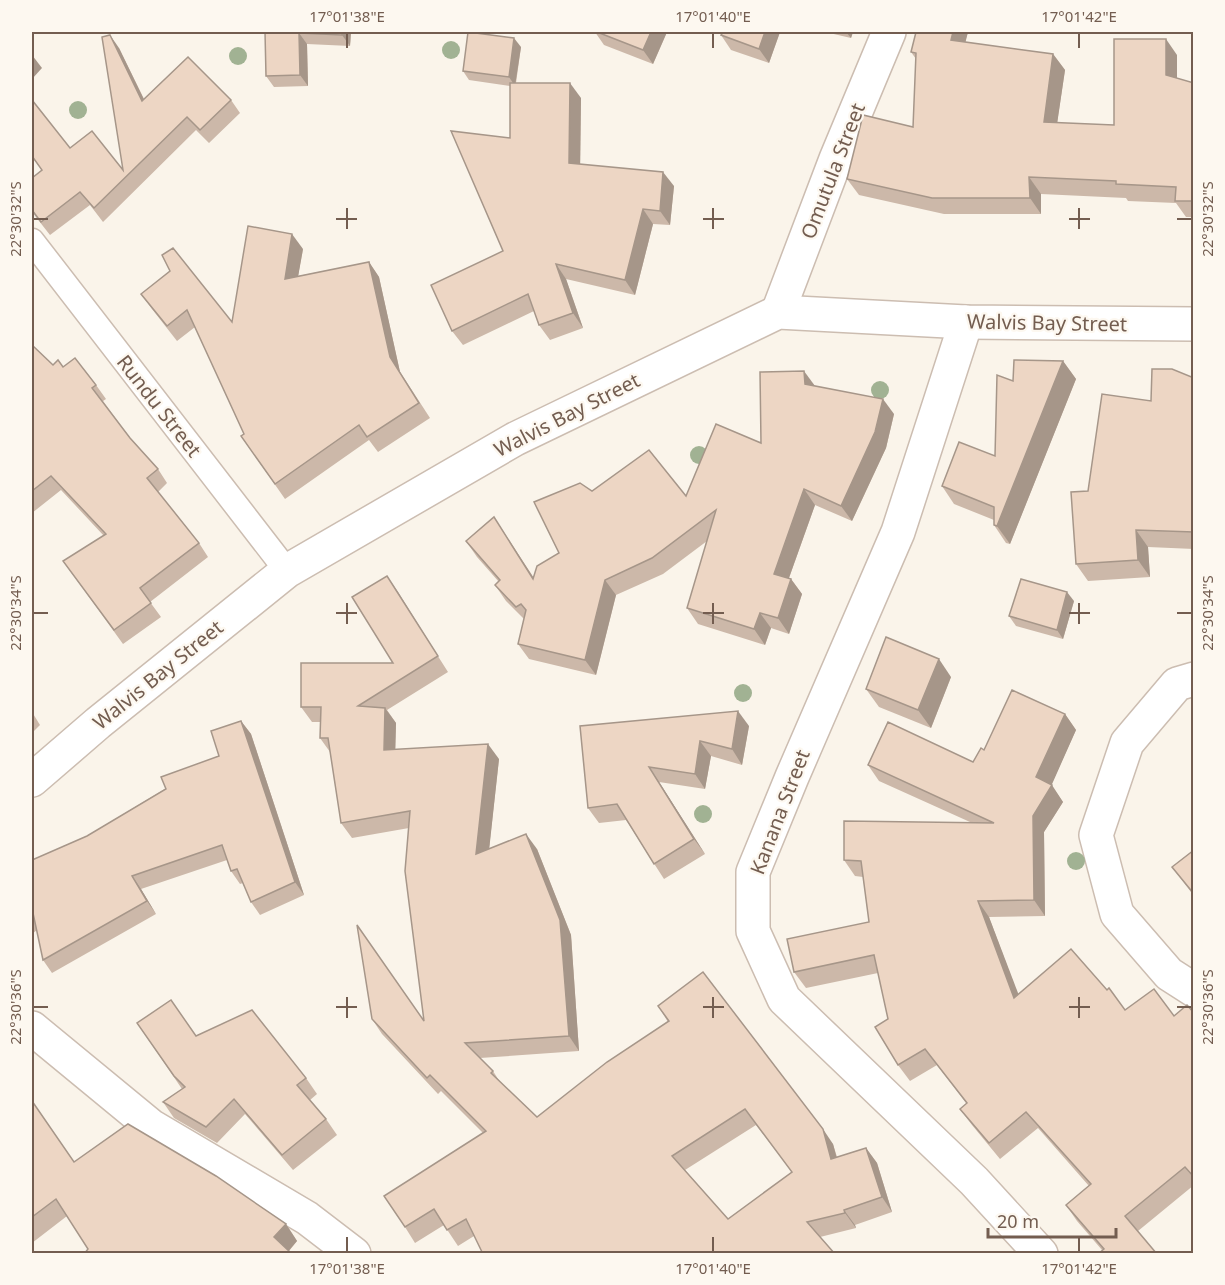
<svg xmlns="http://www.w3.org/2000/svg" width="1225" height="1285" font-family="'Noto Sans',sans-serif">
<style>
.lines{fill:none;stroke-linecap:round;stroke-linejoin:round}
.service-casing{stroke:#ccbdb1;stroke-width:27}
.minor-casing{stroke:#ccbdb1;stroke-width:36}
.service{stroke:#fff;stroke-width:24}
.minor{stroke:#fff;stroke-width:33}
.tree{fill:#a1b293}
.wall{fill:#ccb8a9;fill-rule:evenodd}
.shaded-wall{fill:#a69689}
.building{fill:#edd6c4;stroke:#a69689;stroke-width:1.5;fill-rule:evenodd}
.ticks{fill:none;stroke:#735d50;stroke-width:2}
.labels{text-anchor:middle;stroke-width:4.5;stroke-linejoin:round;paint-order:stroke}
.street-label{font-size:20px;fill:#735d50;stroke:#fdf8f0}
.neatline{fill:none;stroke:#735d50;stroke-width:2}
.ticks-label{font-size:15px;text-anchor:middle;fill:#735d50}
</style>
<rect width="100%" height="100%" fill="#faf4ea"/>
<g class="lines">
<defs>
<polyline id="service" points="32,241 287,571"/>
<g id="minor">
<polyline points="778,312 836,159 889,32"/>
<polyline points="966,322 898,532 792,777 753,872 753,931 784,999 974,1181 1041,1254"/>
<polyline points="1194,679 1177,684 1127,743 1096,835 1117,914 1169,974 1194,990"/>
<polyline points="32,780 98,723 287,571 515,439 778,312 966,322 1194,324"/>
<polyline points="32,1028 151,1126 307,1218 354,1254"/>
</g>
</defs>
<!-- service casing -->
<use href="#service" class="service-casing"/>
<!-- minor casing -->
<use href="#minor" class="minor-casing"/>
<!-- service -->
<use href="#service" class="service"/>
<!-- minor -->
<use href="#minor" class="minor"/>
</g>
<!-- trees -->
<g class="tree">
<circle cx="451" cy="50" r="9"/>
<circle cx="238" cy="56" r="9"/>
<circle cx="78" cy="110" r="9"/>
<circle cx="880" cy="390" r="9"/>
<circle cx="699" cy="455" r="9"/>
<circle cx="743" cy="693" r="9"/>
<circle cx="703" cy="814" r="9"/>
<circle cx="1076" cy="861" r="9"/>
</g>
<!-- wall -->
<g class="wall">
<polygon points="265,32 351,32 350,46 307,44 308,86 274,87 266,76"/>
<polygon points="595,32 667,32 653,64 604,45"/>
<polygon points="685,32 780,32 769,63 731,50 721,35 722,34"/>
<polygon points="825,32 853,32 851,38"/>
<polygon points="916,32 968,32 965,42 1053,54 1065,70 1057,123 1114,125 1177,55 1177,78 1194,83 1194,217 1186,217 1176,203 1128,201 1126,198 1041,194 1041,214 944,214 859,195 847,179 913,127 916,59 911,52"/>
<polygon points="521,47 516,83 581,98 580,164 674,186 670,225 653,224 635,295 566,279 583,328 550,340 539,325 534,311 463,345 452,331 503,251 510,138 510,86 469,80 463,71"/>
<polygon points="119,48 144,99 231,100 240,113 209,143 196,130 103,222 90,205 50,235 32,212 32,178 42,170 32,157 32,100 70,148 123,170"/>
<polygon points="303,249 298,276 369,262 379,277 400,372 430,418 378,452 369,440 285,499 241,436 244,434 195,327 177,341 152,309 141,294 170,271 232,322"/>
<polygon points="32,345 53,365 63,367 96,385 106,399 103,401 130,438 158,469 167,483 158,492 199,543 208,557 150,602 161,617 123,644 63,561 104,536 61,490 32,513"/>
<polygon points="1063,361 1076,379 1010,544 1006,543 994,525 994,520 954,504 942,486 995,456 1013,381"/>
<polygon points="1194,378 1194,549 1148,547 1150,577 1088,581 1076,564 1088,491 1151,401"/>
<polygon points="815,386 894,414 886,448 852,521 815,505 789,578 791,579 802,594 789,634 771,628 765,645 698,624 687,608 707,541 663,574 616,595 596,675 529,659 518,644 524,619 506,601 495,585 499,582 477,557 466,541 494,517 534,578 559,553 592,491 686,496 761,443"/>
<path d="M387,576L448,672L387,710L396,723L395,749L499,759L489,849H537L571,935L579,1051L480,1058L493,1071L500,1082L537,1117L668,1022L658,1006L833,1144L837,1157L866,1148L877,1163L892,1212L855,1225L856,1228L820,1237L474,1236L458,1246L444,1225L415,1243L405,1227L483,1133L441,1091L438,1094L382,1034L372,1019L424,1021L409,828L352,838L341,823L330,752L320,738L321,722H312L301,707L393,663ZM756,1125L792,1172L728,1219L685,1170Z"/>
<polygon points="1074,601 1063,639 1016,626 1009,616"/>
<polygon points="951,677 931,728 879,707 866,689"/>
<polygon points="32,712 40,725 32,733"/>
<polygon points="1065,714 1076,730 1051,785 1063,802 1044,832 1045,916 989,917 1018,995 1174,1016 1194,1013 1194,1185 1138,1231 1102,1250 1077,1221 1066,1205 1089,1186 1038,1128 1000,1159 972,1125 960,1109 967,1104 937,1065 910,1081 898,1065 878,973 806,988 794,972 869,922 863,877 855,876 844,860 970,822 879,781 868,765 973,762 984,750"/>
<polygon points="241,721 251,734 304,895 260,915 251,902 243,883 240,884 231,871 227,860 141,889 156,914 52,973 43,960 37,930 32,934 32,860 87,836 219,756"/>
<polygon points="580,726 749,726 742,765 711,756 705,789 659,782 705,854 664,879 626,820 599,823 588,808"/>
<polygon points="1194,850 1194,896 1172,867"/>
<polygon points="137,1023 196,1036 306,1078 317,1094 310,1100 326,1119 337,1135 293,1170 245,1114 217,1143 174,1118 163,1102 182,1089"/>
<polygon points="32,1101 74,1162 286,1224 297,1241 289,1251 291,1254 84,1254 88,1249 67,1216 32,1243"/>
</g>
<!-- shaded-wall -->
<g class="shaded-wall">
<polygon points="342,32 351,32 350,46 342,35"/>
<polygon points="651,32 667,32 653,64 643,50"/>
<polygon points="765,32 780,32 769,63 759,49"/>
<polygon points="846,32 853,32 851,38"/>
<polygon points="953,32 968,32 962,56 951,40"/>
<polygon points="299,33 307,44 308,86 300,75"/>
<polygon points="110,35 119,48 151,114 142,101"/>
<polygon points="514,38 521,47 515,86 509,77"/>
<polygon points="1166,39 1177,55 1177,91 1166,75"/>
<polygon points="1053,54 1065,70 1055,138 1044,122"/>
<polygon points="32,55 42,68 32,79"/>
<polygon points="570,83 581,98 580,178 569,163"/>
<polygon points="663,172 674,186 670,225 660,211"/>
<polygon points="1029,177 1041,194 1041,214 1030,198"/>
<polygon points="643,209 653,224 635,295 625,280"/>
<polygon points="292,234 303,249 295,294 285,279"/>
<polygon points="369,262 379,277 400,372 430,418 390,357"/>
<polygon points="556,264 566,279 583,328 573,313"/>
<polygon points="1063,361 1076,379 1010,544 997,526"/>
<polygon points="804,371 815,386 805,384"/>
<polygon points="883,399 894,414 886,448 852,521 841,506"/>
<polygon points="804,489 815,505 785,589 774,574"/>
<polygon points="494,517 504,533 544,594 533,579"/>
<polygon points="1136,530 1148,547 1150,577 1138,560"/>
<polygon points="387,576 398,592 448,672 438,656"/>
<polygon points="791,579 802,594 789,634 778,618"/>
<polygon points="605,580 616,595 596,675 585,660"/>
<polygon points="1067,592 1074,601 1063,639 1057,630"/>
<polygon points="760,613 771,628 765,645 754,629"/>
<polygon points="939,659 951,677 931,728 918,710"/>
<polygon points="385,708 396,723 395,765 384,750"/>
<polygon points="738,711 749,726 742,765 732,749"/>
<polygon points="1065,714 1076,730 1049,791 1052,785 1063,802 1044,832 1045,916 1034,900 1033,816 1036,777"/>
<polygon points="241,721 251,734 304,895 295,882"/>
<polygon points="700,741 711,756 705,789 695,774"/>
<polygon points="488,744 499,759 487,869 476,854"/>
<polygon points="649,767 659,782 705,854 694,839"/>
<polygon points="526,834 537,849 571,935 579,1051 569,1036"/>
<polygon points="132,876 141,889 156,914 147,901"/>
<polygon points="978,901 989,917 1026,1014 1014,998"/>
<polygon points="823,1129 833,1144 841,1174 831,1159"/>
<polygon points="866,1148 877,1163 892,1212 882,1197"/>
<polygon points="844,1210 855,1225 856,1228 845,1213"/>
<polygon points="286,1224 297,1241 286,1254 274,1237"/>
</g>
<!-- building -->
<g class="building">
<polygon points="265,32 342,32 342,35 299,33 300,75 266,76"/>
<polygon points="468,32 514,38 509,77 463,71"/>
<polygon points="597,32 651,32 643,50"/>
<polygon points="723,32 765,32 759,49 721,35"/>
<polygon points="916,32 953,32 951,40 1053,54 1044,122 1114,125 1114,39 1166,39 1166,75 1194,83 1194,201 1175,201 1176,187 1116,184 1116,181 1029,177 1030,198 932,198 847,179 863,115 913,127 916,53 911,52"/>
<polygon points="110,35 142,101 188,57 231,100 200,130 187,117 94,208 80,192 41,222 32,210 32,178 42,170 32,156 32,100 70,148 92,131 123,170 102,37"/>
<polygon points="510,83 570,83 569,163 663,172 660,211 643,209 625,280 556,264 573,313 539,325 528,294 452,331 431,285 503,251 451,131 510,138"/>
<polygon points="248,226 292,234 285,279 369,262 390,357 419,403 367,437 359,425 275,484 241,436 244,434 187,310 167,326 141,294 170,271 162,255 173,248 232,322"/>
<polygon points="32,345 53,365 58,360 63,367 75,358 96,385 92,388 130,438 158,469 147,478 199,543 140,588 151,603 114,630 63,561 106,534 51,476 32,491"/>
<polygon points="1014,360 1063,361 997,526 994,525 994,507 942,486 959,442 995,456 997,375 1013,381"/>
<polygon points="1152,369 1172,369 1194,378 1194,532 1136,530 1138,560 1076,564 1071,492 1088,491 1102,394 1151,401"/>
<polygon points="804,371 805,384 883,399 875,432 841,506 804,489 774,574 791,579 778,618 760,613 754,629 687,608 716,510 652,558 605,580 585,660 518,644 526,610 521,604 516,607 495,585 500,580 466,541 494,517 533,579 537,566 559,553 534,502 580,483 592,491 649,450 686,496 716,424 761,443 760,372"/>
<path d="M387,576L438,656L358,706L385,708L384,750L488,744L476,854L526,834L560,920L569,1036L465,1043L493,1071L491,1073L537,1117L607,1062L669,1021L658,1006L703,972L823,1129L831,1159L866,1148L882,1197L844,1210L845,1213L807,1222L835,1254H483L466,1219L447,1230L434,1209L405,1227L384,1196L486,1131L430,1075L427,1078L372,1019L357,925L424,1021L405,871L410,811L341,823L328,738H320L321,707H301V663H393L352,597ZM745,1109L792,1172L728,1219L672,1156Z"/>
<polygon points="1021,579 1067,592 1057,630 1009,616"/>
<polygon points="886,637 939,659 918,710 866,689"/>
<polygon points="1012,690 1065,714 1036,777 1052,785 1033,816 1034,900 978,901 1014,998 1071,949 1107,990 1109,988 1125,1010 1154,989 1174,1016 1187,1005 1194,1013 1194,1177 1185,1167 1125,1216 1157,1254 1098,1254 1104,1249 1066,1205 1091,1184 1026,1112 989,1143 960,1109 967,1103 925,1049 898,1065 875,1027 888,1019 874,955 794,972 787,939 869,922 861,861 844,860 844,821 994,823 868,765 888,722 973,762 981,748 984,750"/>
<polygon points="738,711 732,749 700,741 695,774 649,767 694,839 654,864 617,804 588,808 580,726"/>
<polygon points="241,721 295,882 251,902 237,869 231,871 222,845 132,876 147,901 43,960 33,913 32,915 32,860 87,836 166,789 161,777 219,756 211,731"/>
<polygon points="1194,850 1194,894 1172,867"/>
<polygon points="171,1000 196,1036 252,1010 306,1078 297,1085 326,1119 282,1155 234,1099 206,1127 163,1102 185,1087 174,1076 137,1023"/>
<polygon points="32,1101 74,1162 128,1124 216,1176 286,1224 274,1237 291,1253 84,1254 88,1249 56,1199 32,1217"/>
</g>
<!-- ticks -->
<path class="ticks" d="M347,33V48M713,33V48M1079,33V48M347,208V229M713,208V229M1079,208V229M33,219H48M336,219H357M703,219H724M1069,219H1090M1177,219H1192M347,603V624M713,603V624M1079,603V624M33,613H48M336,613H357M703,613H724M1069,613H1090M1177,613H1192M347,997V1018M713,997V1018M1079,997V1018M33,1007H48M336,1007H357M703,1007H724M1069,1007H1090M1177,1007H1192M347,1237V1252M713,1237V1252M1079,1237V1252"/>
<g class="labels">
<!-- street labels -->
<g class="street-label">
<text transform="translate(833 171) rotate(-69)" y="7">Omutula Street</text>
<text transform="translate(1047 323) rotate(1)" y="7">Walvis Bay Street</text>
<text transform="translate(159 406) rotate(52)" y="7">Rundu Street</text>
<text transform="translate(567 415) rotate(-27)" y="7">Walvis Bay Street</text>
<text transform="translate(158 675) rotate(-39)" y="7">Walvis Bay Street</text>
<text transform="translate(780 812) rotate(-69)" y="7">Kanana Street</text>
</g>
</g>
<!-- border -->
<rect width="1225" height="1285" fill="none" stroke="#fdf8f0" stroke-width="66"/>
<!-- scale -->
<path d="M988 1228v9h128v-9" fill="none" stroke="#735d50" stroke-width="3"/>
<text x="997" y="1228" font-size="18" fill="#735d50" stroke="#fdf8f0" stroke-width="4.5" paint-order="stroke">20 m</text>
<rect x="33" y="33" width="1159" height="1219" class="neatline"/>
<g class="ticks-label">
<text x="347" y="22">17°01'38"E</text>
<text x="713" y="22">17°01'40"E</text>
<text x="1079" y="22">17°01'42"E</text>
<text transform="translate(16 219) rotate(-90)" y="5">22°30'32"S</text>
<text transform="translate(1208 219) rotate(-90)" y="5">22°30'32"S</text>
<text transform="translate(16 613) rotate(-90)" y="5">22°30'34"S</text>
<text transform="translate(1208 613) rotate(-90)" y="5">22°30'34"S</text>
<text transform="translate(16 1007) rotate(-90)" y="5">22°30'36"S</text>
<text transform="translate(1208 1007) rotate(-90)" y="5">22°30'36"S</text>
<text x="347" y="1274">17°01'38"E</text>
<text x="713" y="1274">17°01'40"E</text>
<text x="1079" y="1274">17°01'42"E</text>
</g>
</svg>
